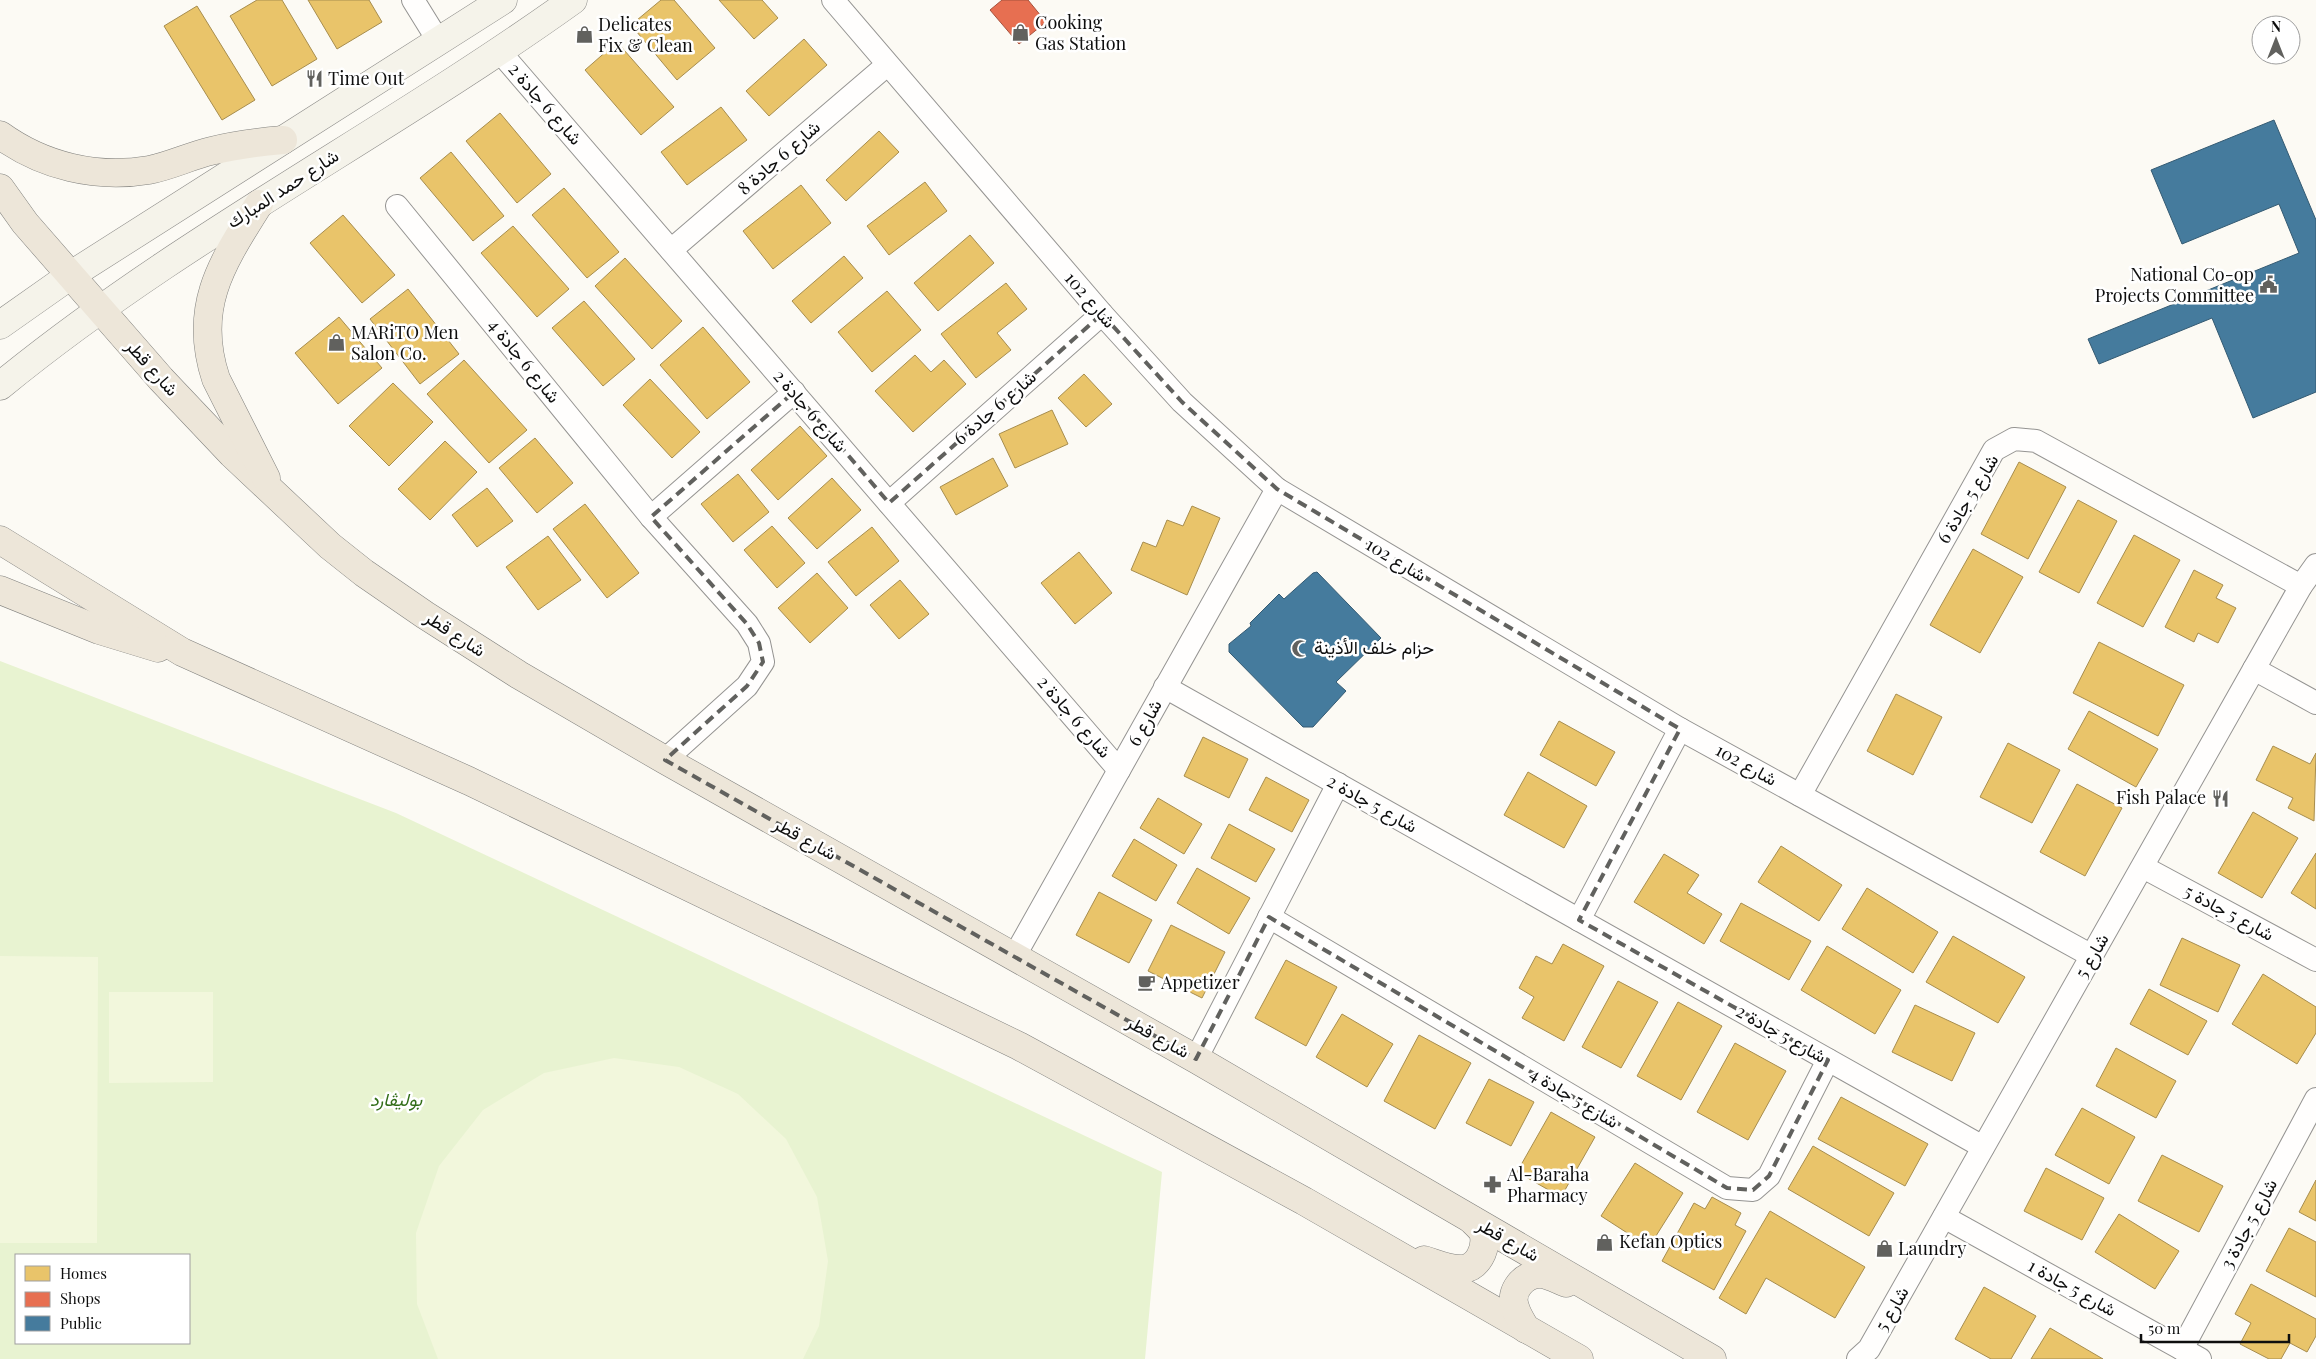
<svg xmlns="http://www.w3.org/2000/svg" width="2316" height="1359" font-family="'Playfair Display',Vazirmatn,serif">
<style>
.green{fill:#e8f3d1;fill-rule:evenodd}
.pitch{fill:#f2f7dc}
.homes{fill:#e9c46a;stroke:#a78d4e}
.shops{fill:#e76f51;stroke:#a6523d}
.public{fill:#457b9d;stroke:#345a72}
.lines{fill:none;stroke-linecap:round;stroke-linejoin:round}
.minor-casing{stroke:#959492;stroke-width:24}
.secondary-casing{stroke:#8c8b88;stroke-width:29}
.primary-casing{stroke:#82827f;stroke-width:29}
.minor{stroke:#fffefd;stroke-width:22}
.secondary{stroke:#f5f3ea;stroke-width:28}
.primary{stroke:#ede6d9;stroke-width:28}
.marked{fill:none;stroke:#61615e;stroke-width:4;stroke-dasharray:10 6;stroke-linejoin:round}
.labels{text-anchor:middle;stroke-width:5;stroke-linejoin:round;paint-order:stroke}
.poi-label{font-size:18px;fill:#0e0e0e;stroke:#fff;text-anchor:start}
.street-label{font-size:18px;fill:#0e0e0e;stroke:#fff}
.park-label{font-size:18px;font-style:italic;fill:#326d18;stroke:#fff}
</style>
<rect width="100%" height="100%" fill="#fcfaf4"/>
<!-- green -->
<path class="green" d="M0,661L396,813L1162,1172L1145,1359H0ZM16,1255H189V1343H16Z"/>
<!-- pitch -->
<g class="pitch">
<polygon points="0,956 98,957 97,1243 0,1243"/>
<polygon points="109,992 213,992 213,1082 109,1083"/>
<polygon points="614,1058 679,1067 738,1094 786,1139 817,1197 828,1261 819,1326 803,1359 438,1359 417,1304 416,1233 439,1166 483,1110 544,1073"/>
</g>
<!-- homes -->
<g class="homes">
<polygon points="257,0 282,0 317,59 272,86 230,16"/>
<polygon points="308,0 369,0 382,22 337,49"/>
<polygon points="661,0 674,0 715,48 677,80 631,25"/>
<polygon points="719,0 762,0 778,18 754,39"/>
<polygon points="197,6 255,100 222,120 164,26"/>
<polygon points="804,39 827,65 769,116 746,91"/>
<polygon points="617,42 674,107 641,135 585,70"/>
<polygon points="721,107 747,140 687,185 661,152"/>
<polygon points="500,113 551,174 517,203 466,141"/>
<polygon points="879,131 899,152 846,201 826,180"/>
<polygon points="451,152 504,216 473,241 420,178"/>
<polygon points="925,182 947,211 889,255 867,226"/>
<polygon points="801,185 831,223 773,269 743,231"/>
<polygon points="564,188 619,252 587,278 532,215"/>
<polygon points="343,215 395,275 362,303 310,243"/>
<polygon points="513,226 569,289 537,317 481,253"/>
<polygon points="970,235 994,263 938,311 914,283"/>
<polygon points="844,256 863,278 811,323 792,301"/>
<polygon points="625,258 682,321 652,349 595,286"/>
<polygon points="1006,283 1027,309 997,333 1011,350 976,378 941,334"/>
<polygon points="408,289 459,354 420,384 370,319"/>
<polygon points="887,291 921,330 872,372 838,332"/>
<polygon points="584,301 635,359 603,386 552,328"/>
<polygon points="339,317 382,368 338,404 295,353"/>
<polygon points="703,327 750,382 707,419 660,365"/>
<polygon points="915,355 931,372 944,360 966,384 913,432 875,391"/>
<polygon points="464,360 527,430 489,463 427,394"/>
<polygon points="1084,374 1112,404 1086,427 1058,398"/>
<polygon points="650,379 700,432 672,458 623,405"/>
<polygon points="393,383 433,422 389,466 349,426"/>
<polygon points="1052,410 1068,444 1015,468 999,434"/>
<polygon points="800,426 827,456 778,500 751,470"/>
<polygon points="535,438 573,483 537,513 499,468"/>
<polygon points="445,441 477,472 430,520 398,489"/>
<polygon points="993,458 1008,486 956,515 940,487"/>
<polygon points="2019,462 2066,487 2028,559 1981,534"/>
<polygon points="738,474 769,512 733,542 701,504"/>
<polygon points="832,478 861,510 817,549 788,518"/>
<polygon points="487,488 513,521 477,547 452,515"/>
<polygon points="2078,500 2117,521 2079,593 2039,572"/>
<polygon points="585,504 639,573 607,598 553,529"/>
<polygon points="1192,506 1220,518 1187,595 1131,570 1143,542 1156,547 1167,520 1183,526"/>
<polygon points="772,526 805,563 777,588 744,550"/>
<polygon points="872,527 899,561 856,596 828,562"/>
<polygon points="2134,535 2180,560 2143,627 2097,603"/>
<polygon points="548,536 581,580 538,610 506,567"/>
<polygon points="1973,549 2023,577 1980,653 1930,625"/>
<polygon points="1079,552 1112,593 1075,624 1041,583"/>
<polygon points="2194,570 2223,585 2216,598 2236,608 2218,643 2198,633 2194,642 2165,627"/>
<polygon points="817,573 848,608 810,643 778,608"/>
<polygon points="900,580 929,614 899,639 870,605"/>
<polygon points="2099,642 2184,685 2158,736 2073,693"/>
<polygon points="1896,694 1942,717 1913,775 1867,751"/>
<polygon points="2089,711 2158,749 2136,787 2068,749"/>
<polygon points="1559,721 1615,752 1596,786 1540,755"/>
<polygon points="1203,737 1248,759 1229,798 1184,776"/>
<polygon points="2008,743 2060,770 2032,823 1980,797"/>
<polygon points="2273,746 2310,764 2316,753 2314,821 2288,808 2293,798 2256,780"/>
<polygon points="1528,772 1587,806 1564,848 1504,815"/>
<polygon points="1266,777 1309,800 1292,832 1249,810"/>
<polygon points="2077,784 2122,808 2085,876 2040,852"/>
<polygon points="1158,798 1202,824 1184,854 1140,828"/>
<polygon points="2253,812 2298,838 2262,898 2218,873"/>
<polygon points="1229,824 1275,849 1256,882 1211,858"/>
<polygon points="1134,839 1177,865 1156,901 1112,876"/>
<polygon points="1781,846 1842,885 1819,921 1758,882"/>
<polygon points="2316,853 2316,909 2291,893"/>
<polygon points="1664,854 1699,875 1687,893 1722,914 1704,944 1634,902"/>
<polygon points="1197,868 1250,898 1229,934 1177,903"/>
<polygon points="1867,888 1938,932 1913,973 1842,929"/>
<polygon points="1099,892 1152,920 1129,963 1076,935"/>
<polygon points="1741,903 1811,941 1789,980 1720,941"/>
<polygon points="1171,925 1225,952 1202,998 1148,971"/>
<polygon points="1953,936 2025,977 1998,1023 1926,982"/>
<polygon points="2182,938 2240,965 2218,1012 2160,985"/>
<polygon points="1563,944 1604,966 1564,1041 1522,1018 1534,997 1519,988 1536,956 1552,964"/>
<polygon points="1827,946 1901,990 1875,1034 1801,990"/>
<polygon points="1286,960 1337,987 1306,1046 1255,1018"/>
<polygon points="2263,974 2316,1007 2316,1033 2297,1064 2232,1024"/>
<polygon points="1618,981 1658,1002 1621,1068 1582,1047"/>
<polygon points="2149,989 2207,1021 2188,1055 2130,1024"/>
<polygon points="1678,1002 1722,1026 1681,1100 1637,1076"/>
<polygon points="1915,1005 1975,1033 1952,1081 1892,1052"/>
<polygon points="1342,1014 1393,1044 1367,1087 1316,1057"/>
<polygon points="1419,1035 1471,1063 1435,1129 1384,1101"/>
<polygon points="1735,1043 1786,1071 1748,1140 1697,1112"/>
<polygon points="2116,1048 2176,1081 2156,1118 2096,1086"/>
<polygon points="1489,1079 1534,1102 1511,1146 1466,1123"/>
<polygon points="1841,1097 1928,1144 1905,1186 1818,1139"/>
<polygon points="2082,1108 2135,1137 2109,1184 2055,1155"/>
<polygon points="1551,1112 1595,1137 1561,1197 1517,1172"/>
<polygon points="1813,1146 1894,1193 1869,1236 1788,1189"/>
<polygon points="2162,1155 2223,1186 2199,1232 2138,1201"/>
<polygon points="1635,1163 1683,1193 1649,1247 1601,1216"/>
<polygon points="2046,1168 2104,1198 2082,1240 2024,1211"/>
<polygon points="2316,1180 2316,1221 2299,1212"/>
<polygon points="1712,1197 1741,1213 1735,1225 1746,1231 1714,1290 1662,1261 1694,1203 1705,1209"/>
<polygon points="1770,1211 1865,1267 1835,1318 1766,1278 1746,1314 1719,1298"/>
<polygon points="2119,1214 2179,1251 2155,1289 2095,1252"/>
<polygon points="2289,1228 2316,1242 2316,1297 2266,1271"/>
<polygon points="2251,1284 2316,1319 2316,1336 2307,1352 2290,1343 2281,1359 2269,1359 2240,1344 2251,1323 2235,1314"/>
<polygon points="1984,1287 2036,1316 2011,1359 1991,1359 1955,1339"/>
<polygon points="2050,1328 2103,1359 2031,1359"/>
</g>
<!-- shops -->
<polygon class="shops" points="1002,0 1028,0 1046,22 1019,44 990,10"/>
<!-- public -->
<g class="public">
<polygon points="2274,120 2316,220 2316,392 2253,418 2212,318 2099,364 2088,339 2299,253 2279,204 2182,244 2151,170"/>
<polygon points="1317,572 1381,638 1336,682 1346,691 1313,727 1303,727 1229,652 1229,644 1251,626 1250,623 1279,594 1284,599 1313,573"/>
</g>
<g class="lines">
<defs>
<g id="minor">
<polyline points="413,0 439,42"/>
<polyline points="833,0 1102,314 1182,402 1277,489 1680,729 2092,956"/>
<polyline points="500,52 1119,770"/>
<polyline points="397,206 651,517 747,624 759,643 763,662 747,686 665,760"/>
<polyline points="671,250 887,65"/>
<polyline points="889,503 1102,314"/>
<polyline points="651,517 794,392"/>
<polyline points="2254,669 2316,703"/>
<polyline points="1165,687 1983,1147"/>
<polyline points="1800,795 1994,450 2014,439 2036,441 2301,586"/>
<polyline points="2143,867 2316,960"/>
<polyline points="1269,917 1727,1188 1753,1190 1769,1176 1828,1060"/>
<polyline points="1579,920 1680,729"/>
<polyline points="1014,957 1277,489"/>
<polyline points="1196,1059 1338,784"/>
<polyline points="1944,1217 2200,1359"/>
<polyline points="2182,1349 2316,1099"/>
<polyline points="1858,1359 1869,1349 2301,586 2316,565"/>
</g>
<g id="secondary">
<polyline points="0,325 71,275 503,0"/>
<path d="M0,386C178,240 386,134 573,0"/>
</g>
<g id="primary">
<path d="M0,135C43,166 96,179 149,170C170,166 190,156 211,151C235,145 259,142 283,140"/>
<polyline points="0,188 25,223 161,379 232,454 330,546 364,573 425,615 519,675 665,760 1196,1059 1712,1359"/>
<path d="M259,204C222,263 192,307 216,379L266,478"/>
<polyline points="0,540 182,652 469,781 1019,1046 1304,1201 1579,1359"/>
<polyline points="0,590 99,630 158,648"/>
<path d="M1424,1260C1437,1264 1449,1270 1463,1269C1478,1267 1486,1250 1484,1236C1483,1230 1476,1224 1472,1220"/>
<path d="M1526,1329C1522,1322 1517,1315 1515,1307C1509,1291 1524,1274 1540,1274C1548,1274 1558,1280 1566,1283"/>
</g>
</defs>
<!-- minor casing -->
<use href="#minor" class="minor-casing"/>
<!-- secondary casing -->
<use href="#secondary" class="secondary-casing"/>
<!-- primary casing -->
<use href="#primary" class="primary-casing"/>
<!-- minor -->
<use href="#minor" class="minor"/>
<!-- secondary -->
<use href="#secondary" class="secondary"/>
<!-- primary -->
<use href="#primary" class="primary"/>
</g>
<!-- marked area -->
<path class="marked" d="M1102,314L1182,402L1277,489L1680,729L1579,920L1828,1060L1769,1176L1753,1190L1727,1188L1269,917L1196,1059L665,760L747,686L763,662L759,643L747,624L651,517L794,392L889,503Z"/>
<!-- icons -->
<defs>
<symbol id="shop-bare" viewBox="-9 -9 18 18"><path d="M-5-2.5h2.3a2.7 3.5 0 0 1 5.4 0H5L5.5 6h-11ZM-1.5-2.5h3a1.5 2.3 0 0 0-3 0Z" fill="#61615e" stroke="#fff" stroke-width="2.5" paint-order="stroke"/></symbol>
<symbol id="restaurant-bare" viewBox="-9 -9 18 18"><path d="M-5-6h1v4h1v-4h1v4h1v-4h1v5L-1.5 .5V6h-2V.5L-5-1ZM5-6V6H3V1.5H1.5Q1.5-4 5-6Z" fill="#61615e" stroke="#fff" stroke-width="2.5" paint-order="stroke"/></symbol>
<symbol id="civic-bare" viewBox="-9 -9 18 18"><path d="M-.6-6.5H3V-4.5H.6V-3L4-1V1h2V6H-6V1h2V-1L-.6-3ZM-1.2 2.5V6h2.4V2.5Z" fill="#61615e" stroke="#fff" stroke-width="2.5" paint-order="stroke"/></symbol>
<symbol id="mosque-bare" viewBox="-9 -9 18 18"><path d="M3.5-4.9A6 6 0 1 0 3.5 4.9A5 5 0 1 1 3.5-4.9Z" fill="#61615e" stroke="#fff" stroke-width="2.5" paint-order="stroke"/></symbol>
<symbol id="cafe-bare" viewBox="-9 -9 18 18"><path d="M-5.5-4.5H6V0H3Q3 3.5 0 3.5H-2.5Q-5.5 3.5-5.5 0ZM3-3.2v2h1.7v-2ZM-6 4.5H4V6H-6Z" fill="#61615e" stroke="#fff" stroke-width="2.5" paint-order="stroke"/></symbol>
<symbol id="pharmacy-bare" viewBox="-9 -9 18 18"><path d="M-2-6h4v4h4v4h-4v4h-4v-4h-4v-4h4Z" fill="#61615e" stroke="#fff" stroke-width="2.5" paint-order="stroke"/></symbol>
</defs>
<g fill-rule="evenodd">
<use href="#shop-bare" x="1008" y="20" width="25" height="25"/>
<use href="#shop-bare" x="572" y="22" width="25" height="25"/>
<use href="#restaurant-bare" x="302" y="66" width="25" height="25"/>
<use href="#civic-bare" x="2256" y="272" width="25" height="25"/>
<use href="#shop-bare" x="324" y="330" width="25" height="25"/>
<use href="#mosque-bare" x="1288" y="636" width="25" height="25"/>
<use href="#restaurant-bare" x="2208" y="786" width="25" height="25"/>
<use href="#cafe-bare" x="1134" y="970" width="25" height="25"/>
<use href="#pharmacy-bare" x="1480" y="1172" width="25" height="25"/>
<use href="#shop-bare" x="1592" y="1230" width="25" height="25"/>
<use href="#shop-bare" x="1872" y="1236" width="25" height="25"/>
</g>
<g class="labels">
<!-- poi labels -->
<g class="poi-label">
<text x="1035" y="29">Cooking<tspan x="1035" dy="21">Gas Station</tspan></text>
<text x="598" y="31">Delicates<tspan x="598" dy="21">Fix &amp; Clean</tspan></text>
<text x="328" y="85">Time Out</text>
<text x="2254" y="281" text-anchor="end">National Co-op<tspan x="2254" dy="21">Projects Committee</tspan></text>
<text x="351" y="339">MARiTO Men<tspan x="351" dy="21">Salon Co.</tspan></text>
<text x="1314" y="654">حزام خلف الأذينة</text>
<text x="2206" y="804" text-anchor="end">Fish Palace</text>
<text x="1161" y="989">Appetizer</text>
<text x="1507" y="1181">Al-Baraha<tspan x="1507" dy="21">Pharmacy</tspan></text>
<text x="1619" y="1248">Kefan Optics</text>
<text x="1898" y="1255">Laundry</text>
</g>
<!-- street labels -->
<g class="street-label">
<text transform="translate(545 104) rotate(49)" y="6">شارع 6 جادة 2</text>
<text transform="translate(779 158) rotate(-41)" y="6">شارع 6 جادة 8</text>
<text transform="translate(283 189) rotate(-33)" y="6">شارع حمد المبارك</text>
<text transform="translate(1090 300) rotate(49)" y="6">شارع 102</text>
<text transform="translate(524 361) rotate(51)" y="6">شارع 6 جادة 4</text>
<text transform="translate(152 368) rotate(48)" y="6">شارع قطر</text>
<text transform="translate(995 408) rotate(-41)" y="6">شارع 6 جادة 6</text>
<text transform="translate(810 411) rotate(49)" y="6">شارع 6 جادة 2</text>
<text transform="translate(1968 499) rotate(-59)" y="6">شارع 5 جادة 6</text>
<text transform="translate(1396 560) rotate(31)" y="6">شارع 102</text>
<text transform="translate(455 634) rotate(33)" y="6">شارع قطر</text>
<text transform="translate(1074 717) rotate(49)" y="6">شارع 6 جادة 2</text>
<text transform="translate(1145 723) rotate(-61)" y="6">شارع 6</text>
<text transform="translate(1746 765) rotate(29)" y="6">شارع 102</text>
<text transform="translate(1372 804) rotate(29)" y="6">شارع 5 جادة 2</text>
<text transform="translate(805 839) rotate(29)" y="6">شارع قطر</text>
<text transform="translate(2229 913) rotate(28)" y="6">شارع 5 جادة 5</text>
<text transform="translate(2092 956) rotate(-60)" y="6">شارع 5</text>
<text transform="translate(1781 1034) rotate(29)" y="6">شارع 5 جادة 2</text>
<text transform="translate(1158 1037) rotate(29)" y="6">شارع قطر</text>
<text transform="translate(1574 1098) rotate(31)" y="6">شارع 5 جادة 4</text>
<text transform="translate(2249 1224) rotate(-62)" y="6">شارع 5 جادة 3</text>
<text transform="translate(1508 1240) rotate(30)" y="6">شارع قطر</text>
<text transform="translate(2072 1288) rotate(29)" y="6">شارع 5 جادة 1</text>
<text transform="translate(1892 1309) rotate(-60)" y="6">شارع 5</text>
</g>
<!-- park labels -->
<g class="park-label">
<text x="396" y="1106">بوليڤارد</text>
</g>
</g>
<!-- legend -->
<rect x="15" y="1254" width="175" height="90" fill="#ffffff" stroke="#9f9f9f"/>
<rect x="25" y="1266" width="25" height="15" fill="#e9c46a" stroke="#9f9f9f"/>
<text x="60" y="1279" font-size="15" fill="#0e0e0e">Homes</text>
<rect x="25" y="1292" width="25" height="15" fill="#e76f51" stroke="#9f9f9f"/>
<text x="60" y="1304" font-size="15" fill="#0e0e0e">Shops</text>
<rect x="25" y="1316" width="25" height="15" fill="#457b9d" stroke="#9f9f9f"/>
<text x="60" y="1329" font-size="15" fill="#0e0e0e">Public</text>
<!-- north arrow -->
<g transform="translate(2276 40)"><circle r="24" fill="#ffffff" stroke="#9f9f9f"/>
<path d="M0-4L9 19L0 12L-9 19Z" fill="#61615e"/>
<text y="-8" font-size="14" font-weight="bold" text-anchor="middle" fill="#0e0e0e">N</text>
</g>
<!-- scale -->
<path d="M2141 1334v8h148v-8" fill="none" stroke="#0e0e0e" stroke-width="2.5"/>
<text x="2148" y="1334" font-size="15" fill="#0e0e0e" stroke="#ffffff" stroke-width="4" paint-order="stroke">50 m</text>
</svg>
